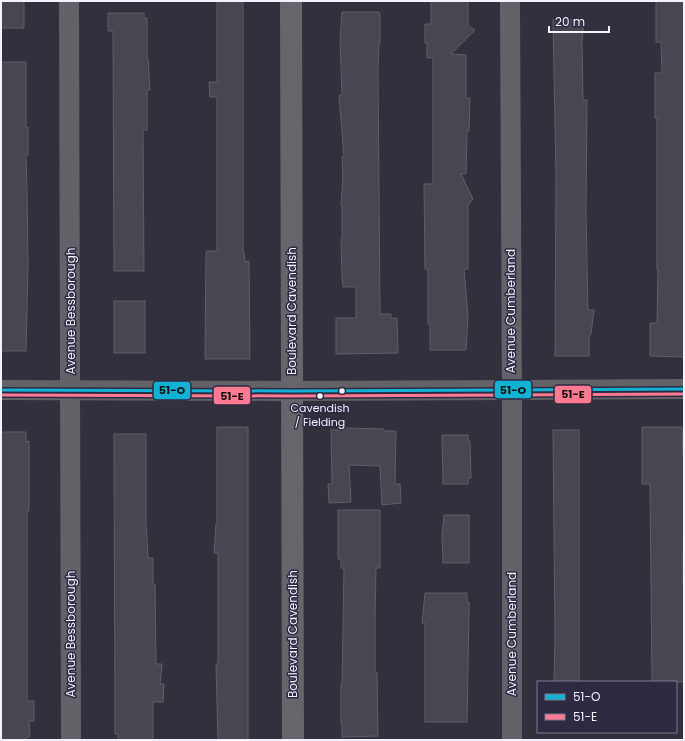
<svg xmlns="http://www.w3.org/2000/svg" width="685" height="741" font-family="Poppins,sans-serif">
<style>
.building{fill:#484651;stroke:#5f5e69}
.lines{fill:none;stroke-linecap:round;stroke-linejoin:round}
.street{stroke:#646269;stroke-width:20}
.secondary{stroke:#66656c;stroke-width:22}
.bus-1-casing{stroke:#2d2a42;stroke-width:6}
.bus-2-casing{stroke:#2d2a42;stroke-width:6}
.bus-1{stroke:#13b2d5;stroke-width:3}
.bus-2{stroke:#fe7a93;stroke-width:3}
.bus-dot{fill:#f3f2ff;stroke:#2d2a42;stroke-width:1.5}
.labels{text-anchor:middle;stroke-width:3;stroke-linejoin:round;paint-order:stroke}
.bus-label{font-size:11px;fill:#f3f2ff;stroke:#2d2a42}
.street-label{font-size:12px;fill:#f3f2ff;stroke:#2d2a42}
.line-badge{stroke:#2d2a42;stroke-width:1.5}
.pale-badge-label{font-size:11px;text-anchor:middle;font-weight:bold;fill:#111}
</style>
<rect width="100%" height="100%" fill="#31303c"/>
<!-- building -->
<g class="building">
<rect x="1" y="1" width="23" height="27"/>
<polygon points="217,1 243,1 243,252 244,252 245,262 249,261 250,359 205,359 206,251 217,251 217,97 210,97 209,82 217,82"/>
<polygon points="431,1 468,1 468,26 475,30 451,54 466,55 466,98 470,98 469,131 467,131 466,174 461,174 473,199 468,205 468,269 464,269 468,317 466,350 430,350 430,324 428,324 428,269 425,269 424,184 433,184 433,58 427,58 427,43 425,43 425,24 431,24"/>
<polygon points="656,1 684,1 684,357 650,356 650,323 657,323 658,270 657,270 657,118 655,118 655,73 662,73 661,42 656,42"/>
<polygon points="342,12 379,12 380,14 380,43 379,43 378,69 380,314 391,314 391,318 397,318 398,353 336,354 336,318 356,318 356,287 343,287 342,277 341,239 342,239 342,205 341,205 343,177 342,157 344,157 339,95 342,95 340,39"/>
<polygon points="108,13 144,13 144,18 147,18 147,58 148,58 150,90 147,90 147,130 143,130 144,271 114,271 113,31 108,31"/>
<polygon points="553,20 584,20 582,41 583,100 587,100 586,213 588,310 594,310 591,334 589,336 589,356 555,356 556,174"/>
<polygon points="1,62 26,62 26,127 28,127 28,155 26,155 27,189 28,264 26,351 1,351"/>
<rect x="114" y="301" width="31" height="52"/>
<polygon points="217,427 248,427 248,740 218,740 216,664 218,664 218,553 214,553 216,523 217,523"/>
<polygon points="642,427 682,427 683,454 684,454 683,581 684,580 684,682 652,682 650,484 642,484"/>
<polygon points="344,428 384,429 384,431 396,431 395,484 400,484 401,503 382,505 380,466 349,465 351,502 329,503 328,484 332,484 331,430 344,430"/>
<polygon points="553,430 579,430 579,682 554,682 555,635"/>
<polygon points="1,432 26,432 26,442 29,441 29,511 27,511 27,701 34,701 34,721 29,721 30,736 23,740 1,740"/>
<polygon points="114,434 146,434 146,522 148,558 153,558 153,584 155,584 156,664 162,664 160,684 164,684 163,702 153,702 153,740 118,740 118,734 115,734"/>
<polygon points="442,435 468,435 468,441 470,441 471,478 468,478 468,484 443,484"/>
<polygon points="338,510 380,510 380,568 376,568 375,620 375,672 377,672 378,736 342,737 342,724 341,724 341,684 342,684 344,568 341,568 341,559 338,559"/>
<polygon points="444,515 469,515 469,563 443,563 442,535"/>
<polygon points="425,593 467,593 467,602 469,602 469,611 467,722 425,722 425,623 422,623"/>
</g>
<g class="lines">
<!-- street -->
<g class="street">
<polyline points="69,1 71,740"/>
<polyline points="510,1 512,411 512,740"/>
<polyline points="1,390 292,391 684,389"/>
</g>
<!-- secondary -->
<polyline class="secondary" points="291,1 293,740"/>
<defs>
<polyline id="bus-1" points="1,390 292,391 684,389"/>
<polyline id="bus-2" points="1,395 292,396 684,394"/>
</defs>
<!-- bus-1 casing -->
<use href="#bus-1" class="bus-1-casing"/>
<!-- bus-2 casing -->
<use href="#bus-2" class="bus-2-casing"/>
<!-- bus-1 -->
<use href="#bus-1" class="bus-1"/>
<!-- bus-2 -->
<use href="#bus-2" class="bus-2"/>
</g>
<!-- markers -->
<g class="bus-dot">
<circle cx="342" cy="391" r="3.5"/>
<circle cx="320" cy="396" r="3.5"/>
</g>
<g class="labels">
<!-- bus labels -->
<g class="bus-label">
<text x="320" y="412">Cavendish<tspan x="320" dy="14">/ Fielding</tspan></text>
</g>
<!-- street labels -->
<g class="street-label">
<text transform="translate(71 311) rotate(-90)" y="4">Avenue Bessborough</text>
<text transform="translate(292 311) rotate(-90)" y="4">Boulevard Cavendish</text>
<text transform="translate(511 311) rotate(-90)" y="4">Avenue Cumberland</text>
<text transform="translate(71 634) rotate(-90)" y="4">Avenue Bessborough</text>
<text transform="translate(293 634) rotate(-90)" y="4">Boulevard Cavendish</text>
<text transform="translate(512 634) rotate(-90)" y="4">Avenue Cumberland</text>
</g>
</g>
<g class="line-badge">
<rect x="494" y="380" width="38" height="19" rx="4" fill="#13b2d5"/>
<rect x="153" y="381" width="38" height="19" rx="4" fill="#13b2d5"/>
<rect x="554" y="385" width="38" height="19" rx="4" fill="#fe7a93"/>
<rect x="213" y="386" width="38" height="19" rx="4" fill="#fe7a93"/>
</g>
<g class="pale-badge-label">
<text x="513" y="394">51-O</text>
<text x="172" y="394">51-O</text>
<text x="573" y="398">51-E</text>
<text x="232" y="400">51-E</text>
</g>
<!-- border -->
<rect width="685" height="741" fill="none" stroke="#f3f2ff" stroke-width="4"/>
<!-- legend -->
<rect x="537" y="681" width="140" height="52" fill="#2d2a42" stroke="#7c7a8e"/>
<rect x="545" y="694" width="20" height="6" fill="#13b2d5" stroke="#7c7a8e"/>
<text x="573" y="701" font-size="12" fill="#f3f2ff">51-O</text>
<rect x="545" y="714" width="20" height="6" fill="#fe7a93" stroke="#7c7a8e"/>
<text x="573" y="721" font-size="12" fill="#f3f2ff">51-E</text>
<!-- scale -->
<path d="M549 26v6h60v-6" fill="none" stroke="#f3f2ff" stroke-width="2"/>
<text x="555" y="26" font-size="12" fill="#f3f2ff" stroke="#2d2a42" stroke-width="3" paint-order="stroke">20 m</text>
</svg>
